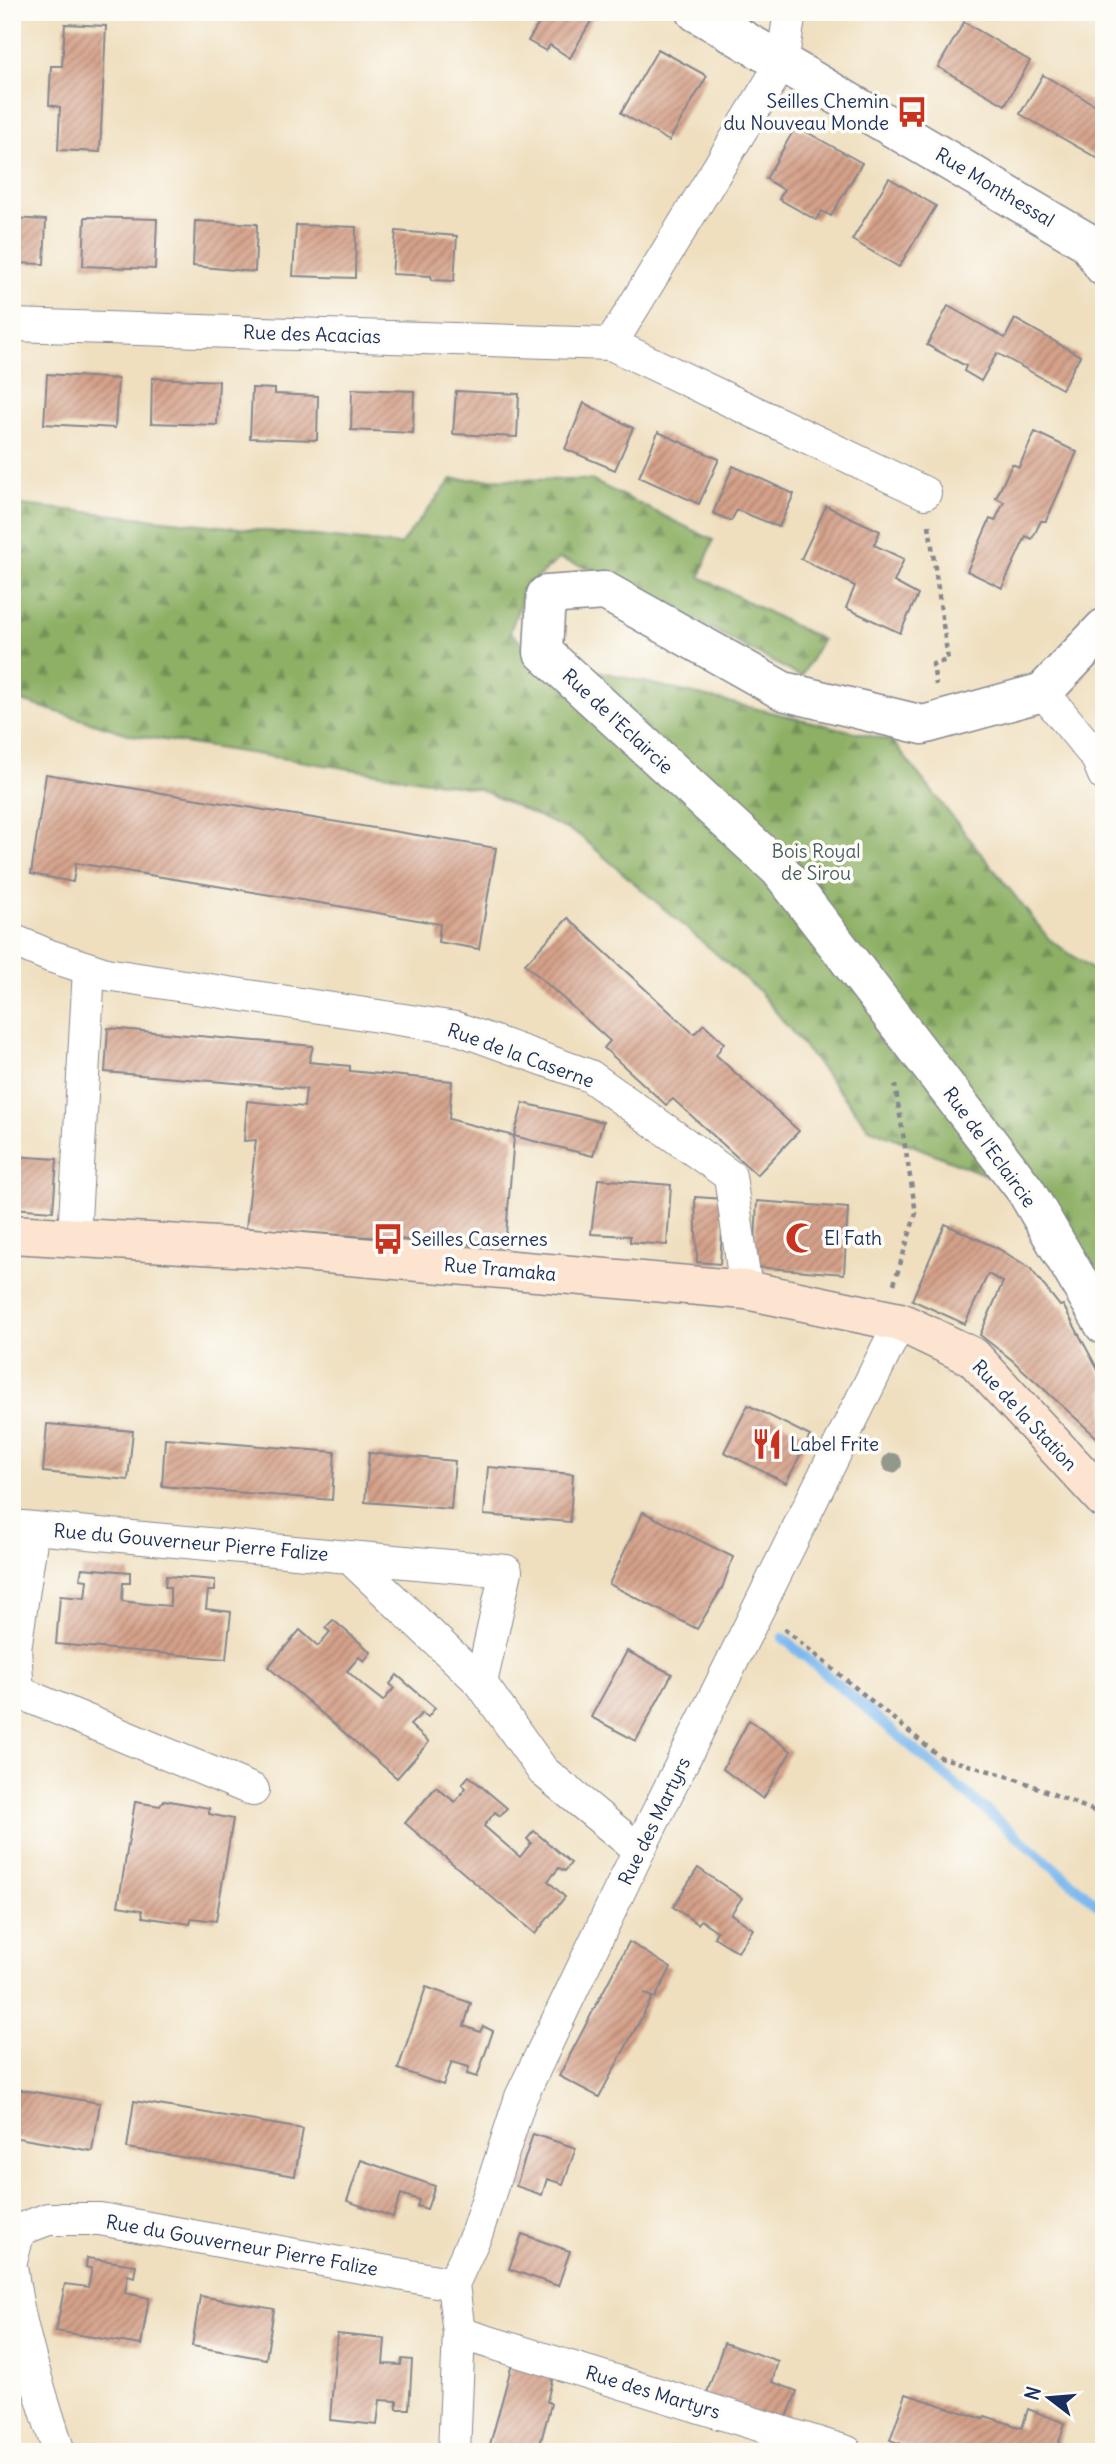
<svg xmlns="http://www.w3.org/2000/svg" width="1116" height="2464" font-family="Delius,sans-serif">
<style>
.forest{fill:url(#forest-firs);stroke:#547062;stroke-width:2}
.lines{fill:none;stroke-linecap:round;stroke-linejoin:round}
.stream{stroke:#7db9ef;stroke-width:10}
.building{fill:url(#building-hatch)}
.minor-casing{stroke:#85878e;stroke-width:34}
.tertiary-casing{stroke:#85878e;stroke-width:41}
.secondary-casing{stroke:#85878e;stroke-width:41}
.path{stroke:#85878e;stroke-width:4.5;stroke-dasharray:5 5;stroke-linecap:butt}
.minor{stroke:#fff;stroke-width:32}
.tertiary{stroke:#fff;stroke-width:38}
.secondary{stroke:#fde4d0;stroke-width:38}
.tree{fill:#93988d}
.labels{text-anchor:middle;stroke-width:7;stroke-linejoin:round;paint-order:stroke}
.poi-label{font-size:19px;fill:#1b2f5e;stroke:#fdfcf7;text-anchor:start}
.street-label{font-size:19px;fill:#1b2f5e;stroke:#fdfcf7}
.park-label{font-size:19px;fill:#485e64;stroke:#fdfcf7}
</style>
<defs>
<pattern id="forest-firs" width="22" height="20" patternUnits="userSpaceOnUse" patternTransform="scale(1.75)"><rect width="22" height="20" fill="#8db065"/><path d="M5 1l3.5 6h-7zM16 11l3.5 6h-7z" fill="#729056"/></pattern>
<pattern id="building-hatch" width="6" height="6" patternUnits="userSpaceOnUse" patternTransform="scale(1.75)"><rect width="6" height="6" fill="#d5a189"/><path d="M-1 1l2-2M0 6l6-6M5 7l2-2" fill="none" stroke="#ac8473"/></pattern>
</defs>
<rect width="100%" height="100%" fill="#fdfcf7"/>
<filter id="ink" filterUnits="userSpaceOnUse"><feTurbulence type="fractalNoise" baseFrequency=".0143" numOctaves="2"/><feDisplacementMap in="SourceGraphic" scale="14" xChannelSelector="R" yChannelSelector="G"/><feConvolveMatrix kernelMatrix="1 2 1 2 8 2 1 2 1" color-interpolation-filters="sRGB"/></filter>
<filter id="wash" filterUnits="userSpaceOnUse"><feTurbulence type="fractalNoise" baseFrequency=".00686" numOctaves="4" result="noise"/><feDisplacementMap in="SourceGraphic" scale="28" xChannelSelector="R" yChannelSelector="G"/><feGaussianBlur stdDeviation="1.57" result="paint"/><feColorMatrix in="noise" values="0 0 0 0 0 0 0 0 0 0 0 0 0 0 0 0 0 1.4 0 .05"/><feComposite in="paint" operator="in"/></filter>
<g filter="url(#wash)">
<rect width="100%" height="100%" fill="#efdfbf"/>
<!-- forest -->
<polygon class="forest" points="452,479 591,480 713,540 700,577 822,640 801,677 612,575 559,559 526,587 510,632 535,656 892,741 1049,939 1104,978 1104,1325 1026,1191 869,1128 759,991 579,835 479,789 132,735 12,698 12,504 400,545"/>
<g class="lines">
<!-- stream -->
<polyline class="stream" points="783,1638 1104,1910"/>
</g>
<g id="blocks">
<!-- building -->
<g class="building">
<polygon points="546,12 596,12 570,58 550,45 546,51 528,41"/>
<polygon points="964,22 1030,61 1005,105 938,67"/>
<polygon points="65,24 106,26 100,152 58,150 60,107 49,105 51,66 62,66"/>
<polygon points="658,49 707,76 669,141 621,113"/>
<polygon points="1043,75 1104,110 1104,162 1020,114"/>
<polygon points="796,126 862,163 831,216 822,211 816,220 779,199 784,190 766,179"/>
<polygon points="889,178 936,206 899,267 852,240"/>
<polygon points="85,217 157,219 155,269 83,266"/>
<polygon points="12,218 46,220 44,264 12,263"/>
<polygon points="195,221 257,224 255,272 193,266"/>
<polygon points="296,225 356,227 355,278 293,276"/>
<polygon points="396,231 457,236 454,281 432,280 431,276 392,274"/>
<polygon points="948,306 1005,338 1015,319 1080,356 1062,389 997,353 981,381 964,371 966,366 927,345"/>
<polygon points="47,374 118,379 115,428 44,424"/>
<polygon points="152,378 219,381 217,425 151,423"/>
<polygon points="252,388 275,389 275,394 318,396 317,440 250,438"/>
<polygon points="352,389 414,391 413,433 351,430"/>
<polygon points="456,391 519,394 517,437 453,434"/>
<polygon points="584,403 633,428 615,470 565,449"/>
<polygon points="658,432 719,459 699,504 639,477"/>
<polygon points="1035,432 1077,452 1046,521 1041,521 1032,539 1026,536 1002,588 967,571 990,519 995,521 1004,502 996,498 1012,464 1019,467"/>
<polygon points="733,466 794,494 779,527 737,510 731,521 713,513"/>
<polygon points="826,506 880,531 874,545 904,559 894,582 918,595 900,633 846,608 855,586 801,559"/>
<polygon points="46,774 496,848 479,949 438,942 440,924 338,906 76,863 73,882 31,874"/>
<polygon points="568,918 694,1034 704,1024 724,1043 716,1055 799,1131 757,1175 673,1099 666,1105 604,1048 610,1041 525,964"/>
<polygon points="108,1028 313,1046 309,1062 350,1066 350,1071 452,1081 449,1119 514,1136 523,1103 603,1122 593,1156 514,1136 505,1247 246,1228 256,1140 244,1141 247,1101 304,1107 306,1089 105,1072"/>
<polygon points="13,1156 57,1159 53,1211 12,1208"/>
<polygon points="598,1179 671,1185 667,1245 630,1242 630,1236 591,1234"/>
<polygon points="695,1197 724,1199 720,1264 697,1262"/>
<polygon points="757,1201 848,1208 844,1274 754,1267"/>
<polygon points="945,1224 997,1248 1030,1268 1060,1306 1063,1305 1104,1381 1104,1444 1012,1360 980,1335 1003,1282 988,1274 965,1324 912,1300"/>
<polygon points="748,1405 810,1436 786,1483 724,1452"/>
<polygon points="47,1424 133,1431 128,1480 43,1472"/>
<polygon points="165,1438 335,1452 332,1500 162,1486"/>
<polygon points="369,1453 455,1461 451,1509 365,1502"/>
<polygon points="488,1467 573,1474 570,1522 484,1515"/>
<polygon points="643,1512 733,1557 722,1588 697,1629 609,1584"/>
<polygon points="82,1568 130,1572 130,1583 123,1583 122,1601 147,1604 170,1606 170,1587 165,1587 166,1576 215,1580 215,1591 208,1591 206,1609 231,1612 226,1659 56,1644 60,1596 85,1598 87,1580 80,1579"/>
<polygon points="333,1620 371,1652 364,1661 359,1657 347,1671 365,1687 383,1701 394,1688 390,1684 397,1675 435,1708 428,1717 422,1713 410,1725 429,1742 397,1778 268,1667 300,1630 318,1646 330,1632 325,1628"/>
<polygon points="627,1651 672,1674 636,1741 591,1717"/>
<polygon points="749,1720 791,1751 763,1799 723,1769"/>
<polygon points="469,1776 507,1808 500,1816 495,1812 484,1826 520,1857 531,1843 527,1839 534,1831 571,1863 565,1871 559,1868 548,1881 565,1897 535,1934 405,1823 436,1787 455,1802 466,1788 462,1784"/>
<polygon points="164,1800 209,1808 209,1814 233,1819 216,1921 192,1918 190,1924 143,1917 142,1910 118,1906 135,1802 160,1806"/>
<polygon points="698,1868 742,1898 731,1914 753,1929 738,1952 714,1937 717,1931 701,1920 698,1924 673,1907"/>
<polygon points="629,1942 671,1968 655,1998 644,1993 652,1998 599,2097 559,2076"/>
<polygon points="426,1987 471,2003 464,2026 480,2032 483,2026 493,2031 477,2077 467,2074 469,2067 452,2062 443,2085 398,2069"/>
<polygon points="16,2089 100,2103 92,2151 12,2137 12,2111"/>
<polygon points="134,2101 303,2129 295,2176 127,2148"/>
<polygon points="533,2134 576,2148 563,2184 547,2179 542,2195 516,2186"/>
<polygon points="361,2160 435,2186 427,2209 417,2206 419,2200 401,2194 393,2217 347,2201"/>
<polygon points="522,2234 570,2251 558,2286 509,2269"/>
<polygon points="87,2258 136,2265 134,2277 128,2275 125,2293 149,2298 141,2345 56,2331 65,2284 88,2287 92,2269 86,2267"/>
<polygon points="200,2296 274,2309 266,2359 192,2346"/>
<polygon points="337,2334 385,2339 383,2364 401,2365 402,2359 412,2360 409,2409 397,2409 397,2401 380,2400 377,2425 330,2420"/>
<polygon points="724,2343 778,2361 772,2382 797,2391 785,2423 706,2396"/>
<polygon points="512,2364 553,2376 547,2401 551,2404 538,2452 488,2452"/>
<polygon points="906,2394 983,2419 985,2416 1022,2428 1028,2409 1065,2423 1056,2452 924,2452 890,2440"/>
</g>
</g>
</g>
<g filter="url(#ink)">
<use href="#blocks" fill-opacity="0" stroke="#85878e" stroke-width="2"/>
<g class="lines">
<defs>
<g id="minor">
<polyline points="12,325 611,344 925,493"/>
<polyline points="611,344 782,63 790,12"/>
<polyline points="1043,692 1097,758 1104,775"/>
<polyline points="12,940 50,956 106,974 456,1028 590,1076 730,1176 746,1290"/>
<polyline points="74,1238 89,969"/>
<polyline points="12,1526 349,1557 481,1683 543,1771 639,1850"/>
<polyline points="33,1528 15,1649 18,1692 253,1790"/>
<polyline points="349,1557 506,1571 481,1683"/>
<polyline points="12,2258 19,2230 48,2219 100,2219 453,2284"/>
<path d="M12,2272C20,2334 40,2392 59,2452"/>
<polyline points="459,2333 847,2452"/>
<polyline points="454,2452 459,2333 453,2284 477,2232 521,2097 639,1850 900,1322"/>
</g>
<g id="tertiary">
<polyline points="696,12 1087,242 1104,267"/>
<polyline points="1104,628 1043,692 923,725 783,691 605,591 546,595 543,652 779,869 1026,1191 1104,1325"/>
</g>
<polyline id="secondary" points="12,1234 267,1249 746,1290 900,1322 973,1357 1104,1499"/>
</defs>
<!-- minor casing -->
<use href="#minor" class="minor-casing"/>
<!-- tertiary casing -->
<use href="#tertiary" class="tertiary-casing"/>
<!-- secondary casing -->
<use href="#secondary" class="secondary-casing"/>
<!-- path -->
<g class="path">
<polyline points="929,525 948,660 933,664 936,685"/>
<polyline points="894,1284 916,1213 895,1085"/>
<polyline points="784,1629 940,1757 1014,1778 1104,1815"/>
</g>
<!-- minor -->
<use href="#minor" class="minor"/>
<!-- tertiary -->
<use href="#tertiary" class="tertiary"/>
<!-- secondary -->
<use href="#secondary" class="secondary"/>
</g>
<!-- trees -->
<circle class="tree" cx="892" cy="1463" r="10"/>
</g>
<!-- icons -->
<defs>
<symbol id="bus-bare" viewBox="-9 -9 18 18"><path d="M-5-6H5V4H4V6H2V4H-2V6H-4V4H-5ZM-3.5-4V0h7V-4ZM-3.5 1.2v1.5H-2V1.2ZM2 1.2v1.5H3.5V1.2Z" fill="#c8321e" stroke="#fdfcf7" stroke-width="2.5" paint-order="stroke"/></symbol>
<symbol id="mosque-bare" viewBox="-9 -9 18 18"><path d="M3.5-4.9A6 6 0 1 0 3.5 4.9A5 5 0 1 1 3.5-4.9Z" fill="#c8321e" stroke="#fdfcf7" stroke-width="2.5" paint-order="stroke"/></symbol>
<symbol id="restaurant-bare" viewBox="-9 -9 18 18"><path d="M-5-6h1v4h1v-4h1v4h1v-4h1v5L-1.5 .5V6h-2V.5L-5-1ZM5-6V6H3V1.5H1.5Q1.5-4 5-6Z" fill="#c8321e" stroke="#fdfcf7" stroke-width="2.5" paint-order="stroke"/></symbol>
</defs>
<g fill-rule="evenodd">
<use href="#bus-bare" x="890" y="90" width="44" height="44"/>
<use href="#mosque-bare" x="779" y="1216" width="44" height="44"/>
<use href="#bus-bare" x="366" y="1217" width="44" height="44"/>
<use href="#restaurant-bare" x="745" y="1422" width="44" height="44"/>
</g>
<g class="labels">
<!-- poi labels -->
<g class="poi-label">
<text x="889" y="108" text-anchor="end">Seilles Chemin<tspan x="889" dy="22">du Nouveau Monde</tspan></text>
<text x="824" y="1245">El Fath</text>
<text x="411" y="1246">Seilles Casernes</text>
<text x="790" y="1451">Label Frite</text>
</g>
<!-- street labels -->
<g class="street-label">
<text transform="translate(995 187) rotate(31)" y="7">Rue Monthessal</text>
<text transform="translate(312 334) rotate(2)" y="7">Rue des Acacias</text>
<text transform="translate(618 721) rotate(43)" y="7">Rue de l'Eclaircie</text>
<text transform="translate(521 1055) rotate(20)" y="7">Rue de la Caserne</text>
<text transform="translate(990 1147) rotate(54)" y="7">Rue de l'Eclaircie</text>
<text transform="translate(500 1269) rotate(5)" y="7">Rue Tramaka</text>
<text transform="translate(1025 1415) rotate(47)" y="7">Rue de la Station</text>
<text transform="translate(191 1542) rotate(5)" y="7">Rue du Gouverneur Pierre Falize</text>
<text transform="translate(654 1821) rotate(-64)" y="7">Rue des Martyrs</text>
<text transform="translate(242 2245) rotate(10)" y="7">Rue du Gouverneur Pierre Falize</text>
<text transform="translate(653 2392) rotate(17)" y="7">Rue des Martyrs</text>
</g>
<!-- park labels -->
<g class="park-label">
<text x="816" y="858">Bois Royal<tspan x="816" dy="22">de Sirou</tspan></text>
</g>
</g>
<!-- margin -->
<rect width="1116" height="2464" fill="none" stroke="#fdfcf7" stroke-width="42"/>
<!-- north arrow -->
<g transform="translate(1049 2398) rotate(286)" stroke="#fdfcf7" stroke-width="5" paint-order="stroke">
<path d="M0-5L12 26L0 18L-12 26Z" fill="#1b2f5e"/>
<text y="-10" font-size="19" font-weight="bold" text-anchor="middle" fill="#1b2f5e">N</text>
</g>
</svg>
